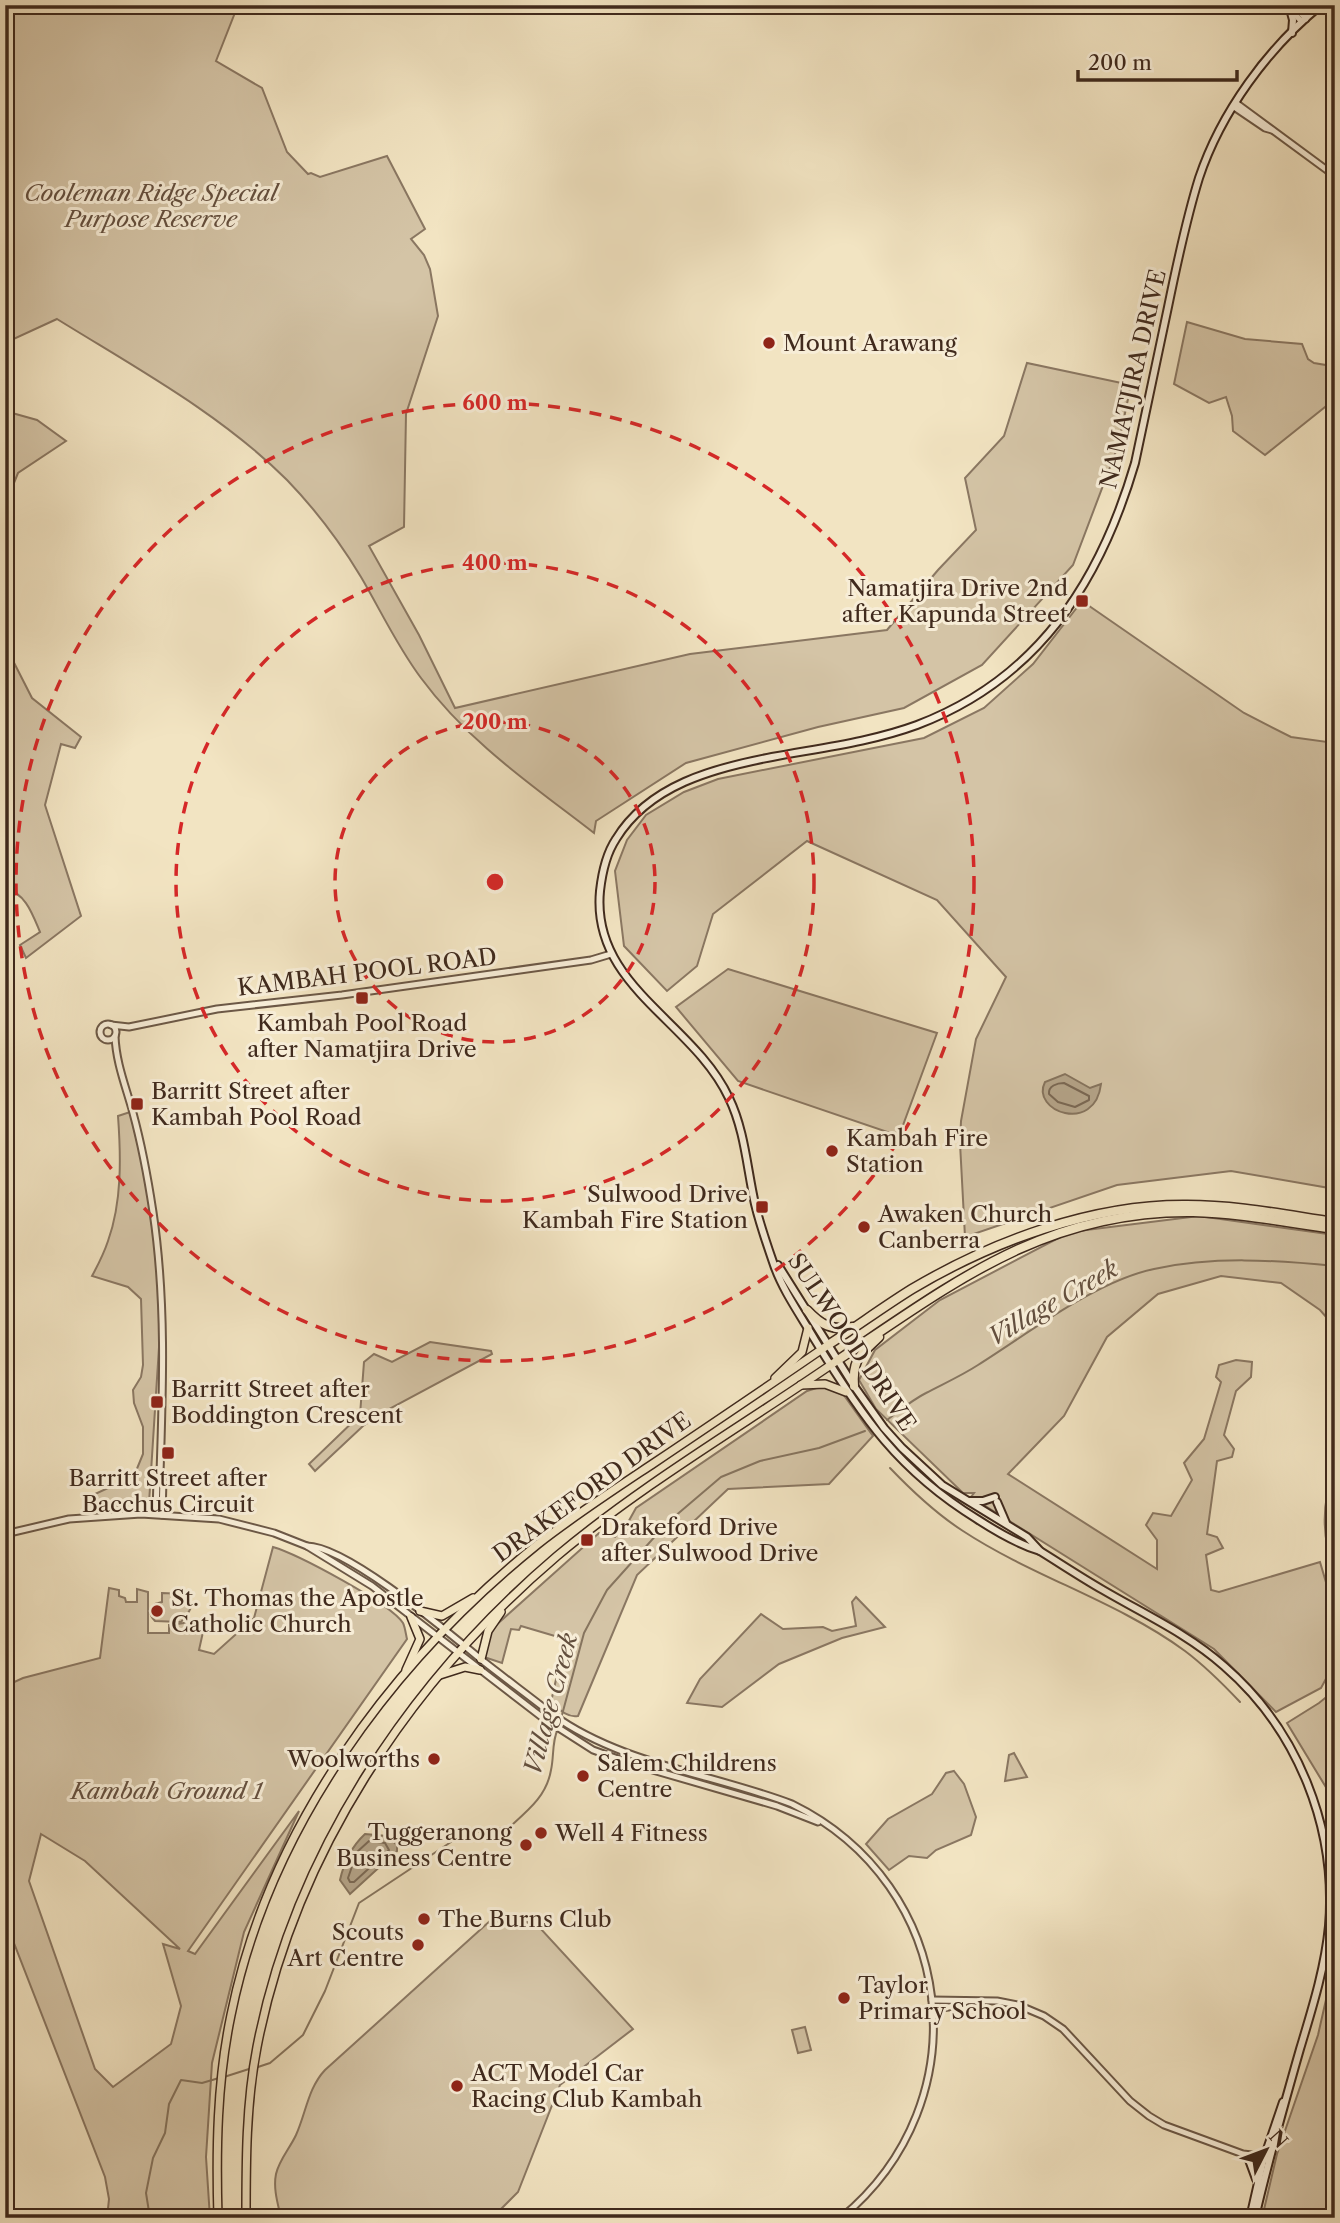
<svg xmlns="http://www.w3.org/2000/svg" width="1340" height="2223" font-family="'Libre Caslon Text',serif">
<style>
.green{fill:#d4c4a6;stroke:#8a7762;stroke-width:2;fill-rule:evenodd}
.water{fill:#b5a58a;stroke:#86745e;stroke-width:2}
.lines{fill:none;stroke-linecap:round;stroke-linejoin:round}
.shore{stroke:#7a6854;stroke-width:2}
.stream{stroke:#86745e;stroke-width:2}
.tertiary-casing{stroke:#6c5846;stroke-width:9}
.secondary-casing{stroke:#402a1d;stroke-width:10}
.trunk-casing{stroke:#402a1d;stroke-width:10}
.motorway-casing{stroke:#402a1d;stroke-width:11}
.tertiary{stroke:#f7edd7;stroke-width:5}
.secondary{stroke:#f7edd7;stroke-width:6}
.trunk{stroke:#f2e4c2;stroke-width:7}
.motorway{stroke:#f2e4c2;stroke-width:8}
.ring{fill:none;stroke:#d62828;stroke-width:3.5;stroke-dasharray:12 9}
.poi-dot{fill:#8f2418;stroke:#f7edd7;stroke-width:2.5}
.labels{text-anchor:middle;stroke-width:6;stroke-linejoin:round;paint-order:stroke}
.park-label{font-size:23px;font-style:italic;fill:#65503f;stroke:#f7edd7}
.poi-label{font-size:23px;fill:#402a1d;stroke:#f7edd7;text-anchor:start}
.street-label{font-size:23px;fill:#402a1d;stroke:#f7edd7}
.water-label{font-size:24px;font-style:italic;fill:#634f3e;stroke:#f7edd7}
.centre{fill:#d62828;stroke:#f7edd7;stroke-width:3.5}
.ring-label{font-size:21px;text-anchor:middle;font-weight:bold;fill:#d62828;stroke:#f7edd7;stroke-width:6;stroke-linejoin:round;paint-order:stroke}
</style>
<rect width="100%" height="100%" fill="#f2e4c2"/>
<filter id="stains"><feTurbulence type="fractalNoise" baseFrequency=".00286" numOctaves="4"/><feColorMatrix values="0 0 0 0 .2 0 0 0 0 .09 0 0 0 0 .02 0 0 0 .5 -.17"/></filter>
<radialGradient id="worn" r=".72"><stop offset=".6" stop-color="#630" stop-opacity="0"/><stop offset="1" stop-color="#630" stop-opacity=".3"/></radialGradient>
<!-- green -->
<g class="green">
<path d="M5,5H238L216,61L262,88L287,152L308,174L311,173L320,177L387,156L425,229L411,239L424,255L430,269L438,316L406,414L404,527L369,546L419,635L455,708L690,654L887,630L938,570L976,530L965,478L1004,436L1027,363L1131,385L1118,446L1073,565L982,665L904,708L818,727L686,763L596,821L594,833C532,785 468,742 421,678C397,646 381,611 361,577C340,542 315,509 287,480C221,414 136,368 57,319L5,343Z"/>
<polygon points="1187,322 1245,339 1302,344 1308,359 1314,363 1326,365 1327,351 1335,354 1335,399 1265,455 1233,431 1232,416 1226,397 1209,403 1174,384"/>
<polygon points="5,411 37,420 66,441 18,473 5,505"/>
<polygon points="1082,601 1244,713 1291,737 1335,743 1335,754 1326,782 1335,801 1335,1189 1231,1171 1117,1185 965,1237 960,1143 961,1121 976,1039 1006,977 937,900 807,841 713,914 697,966 667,991 624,946 615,871 627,840 646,815 684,792 718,779 924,738 984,708 1033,664"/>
<path d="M5,645L32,698L81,737L75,748L61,744L45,805L81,916L26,958L20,945L40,932C32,913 26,894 5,888Z"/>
<polygon points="728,969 937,1033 899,1136 738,1081 676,1007"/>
<path d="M130,1112L145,1175L156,1255L161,1316L149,1503L101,1507L95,1494L134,1476L143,1454V1427L134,1403L133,1390L141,1377L143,1365L141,1299L128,1287L92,1276C98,1265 104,1253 108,1241C122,1202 121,1157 118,1116Z"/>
<polygon points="1199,1216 1335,1235 1335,1327 1320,1310 1281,1283 1221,1276 1158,1294 1107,1337 1064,1416 1008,1474 1157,1569 1157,1540 1146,1525 1153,1513 1171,1516 1192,1480 1184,1463 1204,1439 1221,1382 1216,1377 1219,1365 1236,1360 1252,1362 1251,1377 1236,1391 1224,1435 1234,1449 1232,1457 1217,1461 1207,1534 1217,1537 1223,1548 1206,1555 1211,1590 1219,1592 1320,1562 1335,1613 1335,1662 1321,1688 1276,1712 1214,1649 971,1497 974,1493 963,1493 876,1409 859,1380 875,1350 940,1300 1070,1232"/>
<polygon points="430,1342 491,1351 492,1354 389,1409 363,1426 315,1471 309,1464 360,1415 364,1362 374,1354 392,1362"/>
<path d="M823,1386L843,1394L873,1436L829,1484L728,1489L637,1575L578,1716C567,1718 559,1709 551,1702L565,1639L521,1626L519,1630L511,1629L502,1663L484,1657L486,1643L494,1627L599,1533L615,1537L626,1526L636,1508L807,1391Z"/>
<path d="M1335,1467V1573C1321,1537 1321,1503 1335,1467Z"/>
<path d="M273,1547C297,1554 390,1603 403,1623C405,1627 406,1635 407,1639L188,1951L195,1954L299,1811L244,1932L212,2063L206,2157L210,2218H107L109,2199L105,2177L5,1920V1678L10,1684L23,1678L100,1658L109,1588L119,1590V1596L125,1598L126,1602H137V1589L148,1592V1633H169V1625C182,1624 192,1620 205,1623L199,1650L214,1654L254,1618ZM41,1834L85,1861L180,1949L163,1944L181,2006L171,2044L113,2087L95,2069L29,1881Z"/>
<path d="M162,1593L184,1594L190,1597C194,1609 187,1614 181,1622L155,1621C149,1615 149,1609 155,1604L162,1602Z"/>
<polygon points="856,1597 885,1627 842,1638 779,1664 722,1707 687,1703 700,1679 761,1614 783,1629 823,1627 832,1631 856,1626 852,1602"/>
<polygon points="1335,1690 1335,1822 1327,1789 1287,1723 1319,1703"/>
<polygon points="1014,1753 1027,1777 1005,1781 1009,1755"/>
<polygon points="954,1771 964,1784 976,1817 971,1835 936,1850 927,1858 909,1856 889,1870 866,1844 888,1819 932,1794 946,1773"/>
<path d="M491,1920L525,1921L541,1929L633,2029L560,2085L518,2192L492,2218H281C278,2204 273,2189 276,2174C279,2160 290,2148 296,2135C306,2113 308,2088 325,2070Z"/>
<polygon points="1335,1960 1335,2218 1262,2218 1277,2154 1318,2035"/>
<polygon points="805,2027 811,2050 798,2053 792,2030"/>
</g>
<!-- water -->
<g class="water">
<path d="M1065,1074L1090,1088L1101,1084C1095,1135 1030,1111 1045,1082Z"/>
<path d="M365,1834L387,1836L397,1845V1851L350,1894L340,1880C344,1862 351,1847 365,1834Z"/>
</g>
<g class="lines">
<!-- shore -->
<g class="shore">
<path d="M1064,1083L1089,1096V1100L1075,1107L1058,1102L1049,1094C1048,1086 1057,1083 1064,1083Z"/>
<polygon points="369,1841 385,1843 389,1850 354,1882 350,1882 348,1878 357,1852"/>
</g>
<!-- stream -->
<g class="stream">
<path d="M887,1420C899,1411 912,1400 926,1393C943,1384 961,1376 978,1365C1029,1333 1096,1281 1154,1269C1213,1256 1275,1260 1335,1266"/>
<path d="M890,1468C913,1492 935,1513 963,1531C1033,1577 1117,1601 1185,1651C1205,1666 1223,1684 1240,1702"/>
<polyline points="559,1726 584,1633 607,1590 667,1523 721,1477 760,1461 819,1448 865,1431"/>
<path d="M258,2067L270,2063L303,2035L325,1991L359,1903L463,1834L509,1827L513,1824C531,1808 547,1794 551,1770C554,1757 552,1743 557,1731"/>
<polyline points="224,2077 249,2069"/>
<polyline points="150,2218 146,2193 153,2158 165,2133 169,2104 181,2080 202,2083 219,2078"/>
<polyline points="1333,2218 1335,2215"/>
</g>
<defs>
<g id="tertiary">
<polyline points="1286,5 1302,22"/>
<polyline points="1294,5 1306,19"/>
<polyline points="1236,103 1335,176"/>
<polyline points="1234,107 1265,128 1272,130"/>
<circle cx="108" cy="1032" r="8"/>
<polyline points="111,1025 129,1027 217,1009 342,995 591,960 611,954"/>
<path d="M115,1036C116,1063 126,1087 133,1113C142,1146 148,1179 153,1212C166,1299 163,1386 160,1473L157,1479L156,1514"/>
<polyline points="160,1473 163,1480 162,1515"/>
<polyline points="5,1534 69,1519 141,1514 219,1519 274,1533 307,1546 372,1586 543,1718 593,1750 632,1764 777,1806 818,1822"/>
<path d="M307,1546C347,1546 450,1634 483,1661C506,1679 529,1696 552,1714C620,1764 714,1774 792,1804C957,1885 983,2101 841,2218"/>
<polyline points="932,2000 997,2001 1018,2005 1044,2016 1063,2029 1130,2101 1149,2116 1164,2125 1243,2154 1252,2155 1265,2160"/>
<polyline points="933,2009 956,2006 967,2001"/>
</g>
<g id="secondary">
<polyline points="1296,5 1316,10"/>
<polyline points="1290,9 1293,20 1292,33"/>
<path d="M778,1265L854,1386L884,1428L902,1448L942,1485L1027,1537L1040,1551C1061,1564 1082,1578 1103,1590C1144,1614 1188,1634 1224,1666C1298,1730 1337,1828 1329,1926C1325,1968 1312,2009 1300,2049C1284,2105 1268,2161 1255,2218"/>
<polyline points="970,1501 983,1501 995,1497"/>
<polyline points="997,1502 1006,1523"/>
<path d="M1040,1551C1017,1544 997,1532 977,1519C899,1471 862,1417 815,1340C801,1316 783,1291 774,1265C767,1245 760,1225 755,1204C747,1169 745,1131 729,1098C693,1021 591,986 600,891C602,873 606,854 616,839C649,785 714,768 772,757C820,748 871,742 917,725C1038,679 1100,582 1135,463C1146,411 1157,359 1168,307C1177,263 1186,220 1199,178C1221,112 1268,48 1321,5"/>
<polyline points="1249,2160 1256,2179"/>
<polyline points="1250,2218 1263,2161 1283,2102"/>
</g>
<g id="trunk">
<polyline points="775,1378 802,1352 808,1328"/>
<polyline points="801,1385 825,1384 846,1392"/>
<polyline points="420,1611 442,1616 473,1598"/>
<polyline points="481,1659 488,1631 501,1612"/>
<polyline points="406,1670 420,1639 411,1617"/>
<polyline points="440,1675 465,1667 480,1670"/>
<path d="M218,2218C216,2149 217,2082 231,2015C269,1827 392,1662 538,1544C575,1515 615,1489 654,1463C712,1424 770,1385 828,1345"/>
<path d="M246,2218C246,2161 246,2104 257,2047C294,1855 409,1682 557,1556C644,1483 744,1425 838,1360"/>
</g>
<g id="motorway">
<path d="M807,1310C821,1325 832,1331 853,1327"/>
<path d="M828,1345C856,1327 883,1307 912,1289C993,1241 1092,1204 1187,1205C1237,1205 1286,1215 1335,1222"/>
<path d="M838,1360C953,1283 1046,1210 1193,1212C1240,1213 1288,1223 1335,1229"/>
<path d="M854,1386C852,1358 861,1355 879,1337"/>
</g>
</defs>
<!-- tertiary casing -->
<use href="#tertiary" class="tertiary-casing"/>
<!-- secondary casing -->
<use href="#secondary" class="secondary-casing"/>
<!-- trunk casing -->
<use href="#trunk" class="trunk-casing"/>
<!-- motorway casing -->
<use href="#motorway" class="motorway-casing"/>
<!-- tertiary -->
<use href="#tertiary" class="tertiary"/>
<!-- secondary -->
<use href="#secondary" class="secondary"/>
<!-- trunk -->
<use href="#trunk" class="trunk"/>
<!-- motorway -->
<use href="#motorway" class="motorway"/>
</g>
<!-- distance rings -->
<g class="ring">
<circle cx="495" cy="882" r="160"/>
<circle cx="495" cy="882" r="319"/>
<circle cx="495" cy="882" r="479"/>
</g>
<!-- markers -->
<g class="poi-dot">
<circle cx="769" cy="343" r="7"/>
<rect x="1075" y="594" width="14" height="14" rx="3.5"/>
<rect x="355" y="991" width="14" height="14" rx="3.5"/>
<rect x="130" y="1097" width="14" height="14" rx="3.5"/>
<circle cx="832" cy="1151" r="7"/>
<rect x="755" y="1200" width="14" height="14" rx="3.5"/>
<circle cx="864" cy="1227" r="7"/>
<rect x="150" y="1395" width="14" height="14" rx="3.5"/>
<rect x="161" y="1446" width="14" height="14" rx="3.5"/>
<rect x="580" y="1533" width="14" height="14" rx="3.5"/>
<circle cx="157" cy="1611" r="7"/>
<circle cx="434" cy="1759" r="7"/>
<circle cx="583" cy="1776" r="7"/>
<circle cx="541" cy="1833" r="7"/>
<circle cx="526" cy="1845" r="7"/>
<circle cx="424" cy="1919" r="7"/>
<circle cx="418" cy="1945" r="7"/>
<circle cx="844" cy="1998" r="7"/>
<circle cx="457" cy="2086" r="7"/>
</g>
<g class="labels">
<!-- park labels -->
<g class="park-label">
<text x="151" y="201">Cooleman Ridge Special<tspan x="151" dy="26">Purpose Reserve</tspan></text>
<text x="167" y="1799">Kambah Ground 1</text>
</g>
<!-- poi labels -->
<g class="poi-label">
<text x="783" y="351">Mount Arawang</text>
<text x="1068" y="596" text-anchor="end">Namatjira Drive 2nd<tspan x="1068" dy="26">after Kapunda Street</tspan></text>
<text x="362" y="1031" text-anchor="middle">Kambah Pool Road<tspan x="362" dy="26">after Namatjira Drive</tspan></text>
<text x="151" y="1099">Barritt Street after<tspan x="151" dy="26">Kambah Pool Road</tspan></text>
<text x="846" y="1146">Kambah Fire<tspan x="846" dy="26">Station</tspan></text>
<text x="748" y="1202" text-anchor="end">Sulwood Drive<tspan x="748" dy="26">Kambah Fire Station</tspan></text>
<text x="878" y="1222">Awaken Church<tspan x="878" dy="26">Canberra</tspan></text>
<text x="171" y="1397">Barritt Street after<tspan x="171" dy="26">Boddington Crescent</tspan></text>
<text x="168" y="1486" text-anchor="middle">Barritt Street after<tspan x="168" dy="26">Bacchus Circuit</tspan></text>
<text x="601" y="1535">Drakeford Drive<tspan x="601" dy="26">after Sulwood Drive</tspan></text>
<text x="171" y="1606">St. Thomas the Apostle<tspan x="171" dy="26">Catholic Church</tspan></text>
<text x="420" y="1767" text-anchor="end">Woolworths</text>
<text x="597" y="1771">Salem Childrens<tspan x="597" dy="26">Centre</tspan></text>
<text x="512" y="1840" text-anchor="end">Tuggeranong<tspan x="512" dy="26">Business Centre</tspan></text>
<text x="555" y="1841">Well 4 Fitness</text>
<text x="438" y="1927">The Burns Club</text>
<text x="404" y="1940" text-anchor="end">Scouts<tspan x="404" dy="26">Art Centre</tspan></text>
<text x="858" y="1993">Taylor<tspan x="858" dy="26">Primary School</tspan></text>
<text x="471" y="2081">ACT Model Car<tspan x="471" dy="26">Racing Club Kambah</tspan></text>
</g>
<!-- street labels -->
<g class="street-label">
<text transform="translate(1133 379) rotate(-77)" y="8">NAMATJIRA DRIVE</text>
<text transform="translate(367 972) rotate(-7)" y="8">KAMBAH POOL ROAD</text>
<text transform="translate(852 1342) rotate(56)" y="8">SULWOOD DRIVE</text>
<text transform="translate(592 1487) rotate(-36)" y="8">DRAKEFORD DRIVE</text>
</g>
<!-- water labels -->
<g class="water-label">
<text transform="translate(1053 1303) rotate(-30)" y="8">Village Creek</text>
<text transform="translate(551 1704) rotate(-75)" y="8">Village Creek</text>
</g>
</g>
<circle cx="495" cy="882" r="10" class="centre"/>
<g class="ring-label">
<text x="495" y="410">600 m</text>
<text x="495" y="570">400 m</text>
<text x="495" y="729">200 m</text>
</g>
<!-- margin -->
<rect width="1340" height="2223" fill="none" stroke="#f2e4c2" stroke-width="28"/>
<rect x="7" y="7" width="1326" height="2209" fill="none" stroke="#402a1d" stroke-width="3.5"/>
<rect x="14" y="14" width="1312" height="2195" fill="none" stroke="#402a1d" stroke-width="2"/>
<!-- north arrow -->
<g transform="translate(1266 2150) rotate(48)" stroke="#f7edd7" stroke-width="5" paint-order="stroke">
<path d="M0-5L12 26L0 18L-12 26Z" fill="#402a1d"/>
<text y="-10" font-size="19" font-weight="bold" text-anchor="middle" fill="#402a1d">N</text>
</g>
<!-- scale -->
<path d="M1078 70v10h159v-10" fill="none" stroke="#402a1d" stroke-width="3.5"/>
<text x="1088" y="70" font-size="21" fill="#402a1d" stroke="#f7edd7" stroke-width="5" paint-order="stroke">200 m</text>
<rect width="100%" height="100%" filter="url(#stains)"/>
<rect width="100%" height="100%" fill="url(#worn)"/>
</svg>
